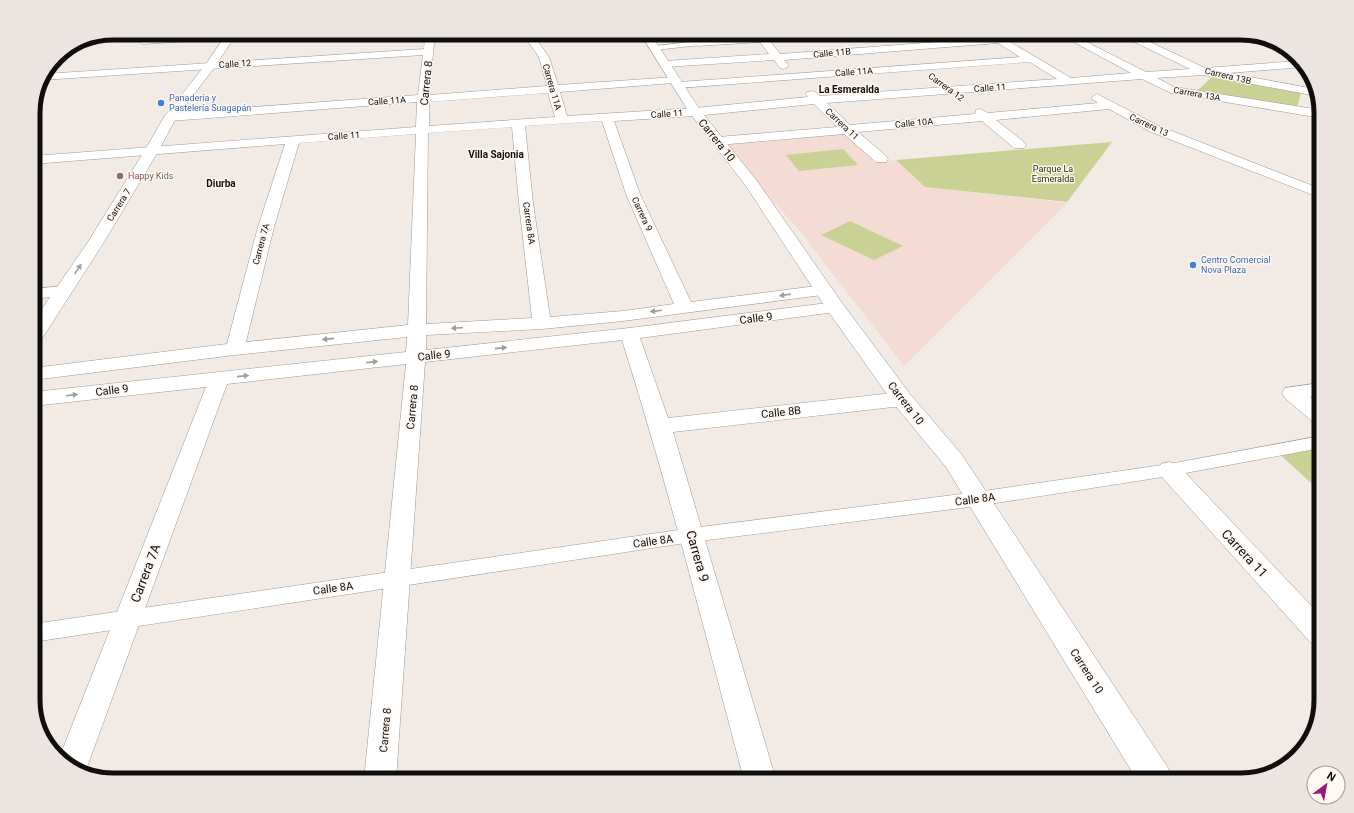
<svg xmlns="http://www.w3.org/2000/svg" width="1354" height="813" font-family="Roboto,sans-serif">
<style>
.education{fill:#f4dbd3}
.green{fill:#cad195}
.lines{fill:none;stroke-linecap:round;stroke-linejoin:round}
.pedestrian-casing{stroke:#9d9792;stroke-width:1}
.minor-casing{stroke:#9d9792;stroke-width:1}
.tertiary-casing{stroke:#9d9792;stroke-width:1}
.pedestrian{fill:#fff;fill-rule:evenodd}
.minor{fill:#fff;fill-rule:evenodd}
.tertiary{fill:#fff;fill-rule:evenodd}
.oneway{fill:#9f9f9e}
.shop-dot{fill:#3f7fe0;stroke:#fef7f2;stroke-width:1.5}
.education-dot{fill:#8d6e63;stroke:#fef7f2;stroke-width:1.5}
.labels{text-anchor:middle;stroke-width:3;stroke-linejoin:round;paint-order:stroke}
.far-street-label{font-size:9px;fill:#100e0c;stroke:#fef7f2}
.far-shop-label{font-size:9px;fill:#366cbe;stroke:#fef7f2;text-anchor:start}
.far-park-label{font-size:9px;fill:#292c05;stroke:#fef7f2}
.far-education-label{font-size:9px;fill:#785e54;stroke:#fef7f2;text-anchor:start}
.far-neighbourhood-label{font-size:10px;font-weight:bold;fill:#100e0c;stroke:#fef7f2}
.street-label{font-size:11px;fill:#100e0c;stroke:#fef7f2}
.near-street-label{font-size:13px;fill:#100e0c;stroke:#fef7f2}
.rim{fill:none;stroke:#100e0c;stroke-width:5}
</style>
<rect width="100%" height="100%" fill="#f1eae5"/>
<!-- education -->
<polygon class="education" points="846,129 880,162 896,160 925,187 1067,203 904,366 799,230 718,141"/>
<!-- green -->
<g class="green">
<polygon points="1212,77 1301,93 1297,108 1196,92"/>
<polygon points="1112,142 1067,202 925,187 896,160"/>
<polygon points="843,149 858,165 799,171 786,155"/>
<polygon points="850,221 903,246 874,260 821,235"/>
<polygon points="1321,448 1321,492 1277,452"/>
</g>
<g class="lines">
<defs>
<g id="pedestrian">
<polygon points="698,41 702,43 701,45 655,50 651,48 655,46"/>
<polygon points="1321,436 1321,448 1169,476 977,506 692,542 33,642 33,624 692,528 977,492 1169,464"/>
</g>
<g id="minor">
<polygon points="230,33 235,36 233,38 143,44 138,41 143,38"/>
<path d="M425,33H435L429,95L547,86L539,57L529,43L527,33H537L539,43L549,57L558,85L675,77L679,78L681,80L680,82L1020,57L998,43L784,60L789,66L784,69L780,68L774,60L665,67L660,64L665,61L769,54L760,42L698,46L693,43L698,40L755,36L753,33H763L765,35L801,33H849L844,36L770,41L780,54L989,38L983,33H995L1071,78L1131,73L1057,33H1069L1146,72L1190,69L1120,35L1118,33H1131L1205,68L1298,61L1304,67L1229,73L1315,89L1317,96L1204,75L1157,78L1174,87L1321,110V118L1171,93L1142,79L827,103L850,125L975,114L976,110L980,109L988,113L1098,103L1091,98L1093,96L1097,94L1159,126L1321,189V198L1151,132L1109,109L996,120L1024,142L1026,145L1024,148H1014L982,121L858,132L886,156L888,159L886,162H876L844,134L718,145L713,144L712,141L713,138L718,137L837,127L814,104L695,116L614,121L640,194L691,302L824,285L830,286L833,290L830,294L623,321L542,329L426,335V350L629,328L835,302L841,303L844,307L841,311L835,312L640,338L668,418L902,392L909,394L912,399L909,404L902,406L673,432L776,780H744C705,633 668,485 622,340L425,362L396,780H364L406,364L227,384L87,767L85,772L73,769L60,756L206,387L33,406V392L406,352L407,337L235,355L33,380V368L227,344L258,227L285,144L33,164V156L416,127L417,102L170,121L166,120L164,117L166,114L170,113L418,95L423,55L42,80L41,78L44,74L424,49ZM1030,62L1057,79L820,96C816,92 813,90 807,92L805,94L808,97L695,108L567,116L560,92L673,83L672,85L674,87L678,88ZM548,93L555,117L429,126V102ZM602,121L626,194L674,304L623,311L550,317L533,203L525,126ZM512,127L519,203L532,318L426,324L428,133ZM416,134L408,325L246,342L274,227L299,143Z"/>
<polygon points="63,286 69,287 72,291 69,295 33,299 33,289"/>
<polygon points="1321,383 1321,395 1310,397 1321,406 1321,424 1313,422 1285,398 1282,393 1285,388"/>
<polygon points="1169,462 1177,464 1321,616 1321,647 1311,643 1161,476 1158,470 1161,464"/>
</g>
<g id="tertiary">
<polygon points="227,33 237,33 214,68 176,118 159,150 104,242 43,337 40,341 33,343 33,322 88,242 145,150 164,117 206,64"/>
<polygon points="640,33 650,33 700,110 757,181 842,303 910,394 962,455 1168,768 1173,780 1137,780 946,467 894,404 828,311 746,186 689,112"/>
</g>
</defs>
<!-- pedestrian casing -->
<use href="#pedestrian" class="pedestrian-casing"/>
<!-- minor casing -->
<use href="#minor" class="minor-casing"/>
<!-- tertiary casing -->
<use href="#tertiary" class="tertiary-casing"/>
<!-- pedestrian -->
<use href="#pedestrian" class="pedestrian"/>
<!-- minor -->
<use href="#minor" class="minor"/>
<!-- tertiary -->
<use href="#tertiary" class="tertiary"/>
</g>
<!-- one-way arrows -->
<defs><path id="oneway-solid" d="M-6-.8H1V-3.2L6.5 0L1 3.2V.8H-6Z"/></defs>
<g class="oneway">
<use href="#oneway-solid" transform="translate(78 269) rotate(-56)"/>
<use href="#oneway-solid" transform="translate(785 295) rotate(172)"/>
<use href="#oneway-solid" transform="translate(656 311) rotate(173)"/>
<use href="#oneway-solid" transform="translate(457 328) rotate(177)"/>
<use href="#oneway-solid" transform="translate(328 339) rotate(174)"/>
<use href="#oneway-solid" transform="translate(501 348) rotate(-6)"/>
<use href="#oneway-solid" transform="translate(372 362) rotate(-6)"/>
<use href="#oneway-solid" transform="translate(243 376) rotate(-6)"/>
<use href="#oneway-solid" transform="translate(72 395) rotate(-7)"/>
</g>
<!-- markers -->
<g class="shop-dot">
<circle cx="161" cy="103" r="4"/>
<circle cx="1193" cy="265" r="4"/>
</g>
<circle class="education-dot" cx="120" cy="176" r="4"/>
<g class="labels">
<!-- far-street labels -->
<g class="far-street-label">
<text transform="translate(832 53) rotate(-5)" y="3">Calle 11B</text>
<text transform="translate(235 64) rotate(-4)" y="3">Calle 12</text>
<text transform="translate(854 72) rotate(-4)" y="3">Calle 11A</text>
<text transform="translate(1228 76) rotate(13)" y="3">Carrera 13B</text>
<text transform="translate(552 87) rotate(74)" y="3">Carrera 11A</text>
<text transform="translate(946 87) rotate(36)" y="3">Carrera 12</text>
<text transform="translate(990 88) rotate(-4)" y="3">Calle 11</text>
<text transform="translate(1197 94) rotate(10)" y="3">Carrera 13A</text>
<text transform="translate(387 101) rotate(-4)" y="3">Calle 11A</text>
<text transform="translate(667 114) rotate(-4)" y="3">Calle 11</text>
<text transform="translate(914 123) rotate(-5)" y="3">Calle 10A</text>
<text transform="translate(842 124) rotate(43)" y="3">Carrera 11</text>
<text transform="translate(1149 125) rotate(25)" y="3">Carrera 13</text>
<text transform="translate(344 136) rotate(-4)" y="3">Calle 11</text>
<text transform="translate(119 205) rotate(-58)" y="3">Carrera 7</text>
<text transform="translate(642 214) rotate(65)" y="3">Carrera 9</text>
<text transform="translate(529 223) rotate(82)" y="3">Carrera 8A</text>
<text transform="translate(261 244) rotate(-75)" y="3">Carrera 7A</text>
</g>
<!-- far-shop labels -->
<g class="far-shop-label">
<text x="169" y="101">Panadería y<tspan x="169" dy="10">Pastelería Suagapán</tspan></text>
<text x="1201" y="263">Centro Comercial<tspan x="1201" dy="10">Nova Plaza</tspan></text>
</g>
<!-- far-park labels -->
<g class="far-park-label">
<text x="1053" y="172">Parque La<tspan x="1053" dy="10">Esmeralda</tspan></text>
</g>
<!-- far-education labels -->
<g class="far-education-label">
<text x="128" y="179">Happy Kids</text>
</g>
<!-- far-neighbourhood labels -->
<g class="far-neighbourhood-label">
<text x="849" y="93">La Esmeralda</text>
<text x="496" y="158">Villa Sajonia</text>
<text x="221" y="187">Diurba</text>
</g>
<!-- street labels -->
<g class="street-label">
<text transform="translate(426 83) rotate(-84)" y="4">Carrera 8</text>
<text transform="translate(717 140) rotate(51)" y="4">Carrera 10</text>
<text transform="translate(756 318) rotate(-7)" y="4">Calle 9</text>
<text transform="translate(434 355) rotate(-6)" y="4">Calle 9</text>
<text transform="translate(112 390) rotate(-7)" y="4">Calle 9</text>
<text transform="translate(906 403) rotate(52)" y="4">Carrera 10</text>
<text transform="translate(412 407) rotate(-85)" y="4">Carrera 8</text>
<text transform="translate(781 412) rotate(-6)" y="4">Calle 8B</text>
<text transform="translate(975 499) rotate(-8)" y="4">Calle 8A</text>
<text transform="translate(653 541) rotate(-8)" y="4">Calle 8A</text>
<text transform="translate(333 588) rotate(-8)" y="4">Calle 8A</text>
<text transform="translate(1087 671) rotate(57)" y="4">Carrera 10</text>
<text transform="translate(385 730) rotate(-85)" y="4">Carrera 8</text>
</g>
<!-- near-street labels -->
<g class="near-street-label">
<text transform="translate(1245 553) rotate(47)" y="5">Carrera 11</text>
<text transform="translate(698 556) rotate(74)" y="5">Carrera 9</text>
<text transform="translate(145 573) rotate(-69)" y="5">Carrera 7A</text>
</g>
</g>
<!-- crop -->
<path d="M0 0H1354V813H0ZM113 40H1241A73 73 0 0 1 1314 113V700A73 73 0 0 1 1241 773H113A73 73 0 0 1 40 700V113A73 73 0 0 1 113 40Z" fill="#ebe4e0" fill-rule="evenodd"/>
<path class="rim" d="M113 40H1241A73 73 0 0 1 1314 113V700A73 73 0 0 1 1241 773H113A73 73 0 0 1 40 700V113A73 73 0 0 1 113 40Z"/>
<!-- north arrow -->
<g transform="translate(1326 785) rotate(32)"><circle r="19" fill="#fef7f2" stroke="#9f9a96"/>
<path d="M0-3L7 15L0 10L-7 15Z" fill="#951c78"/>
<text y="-6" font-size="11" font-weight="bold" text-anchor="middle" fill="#100e0c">N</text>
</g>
</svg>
